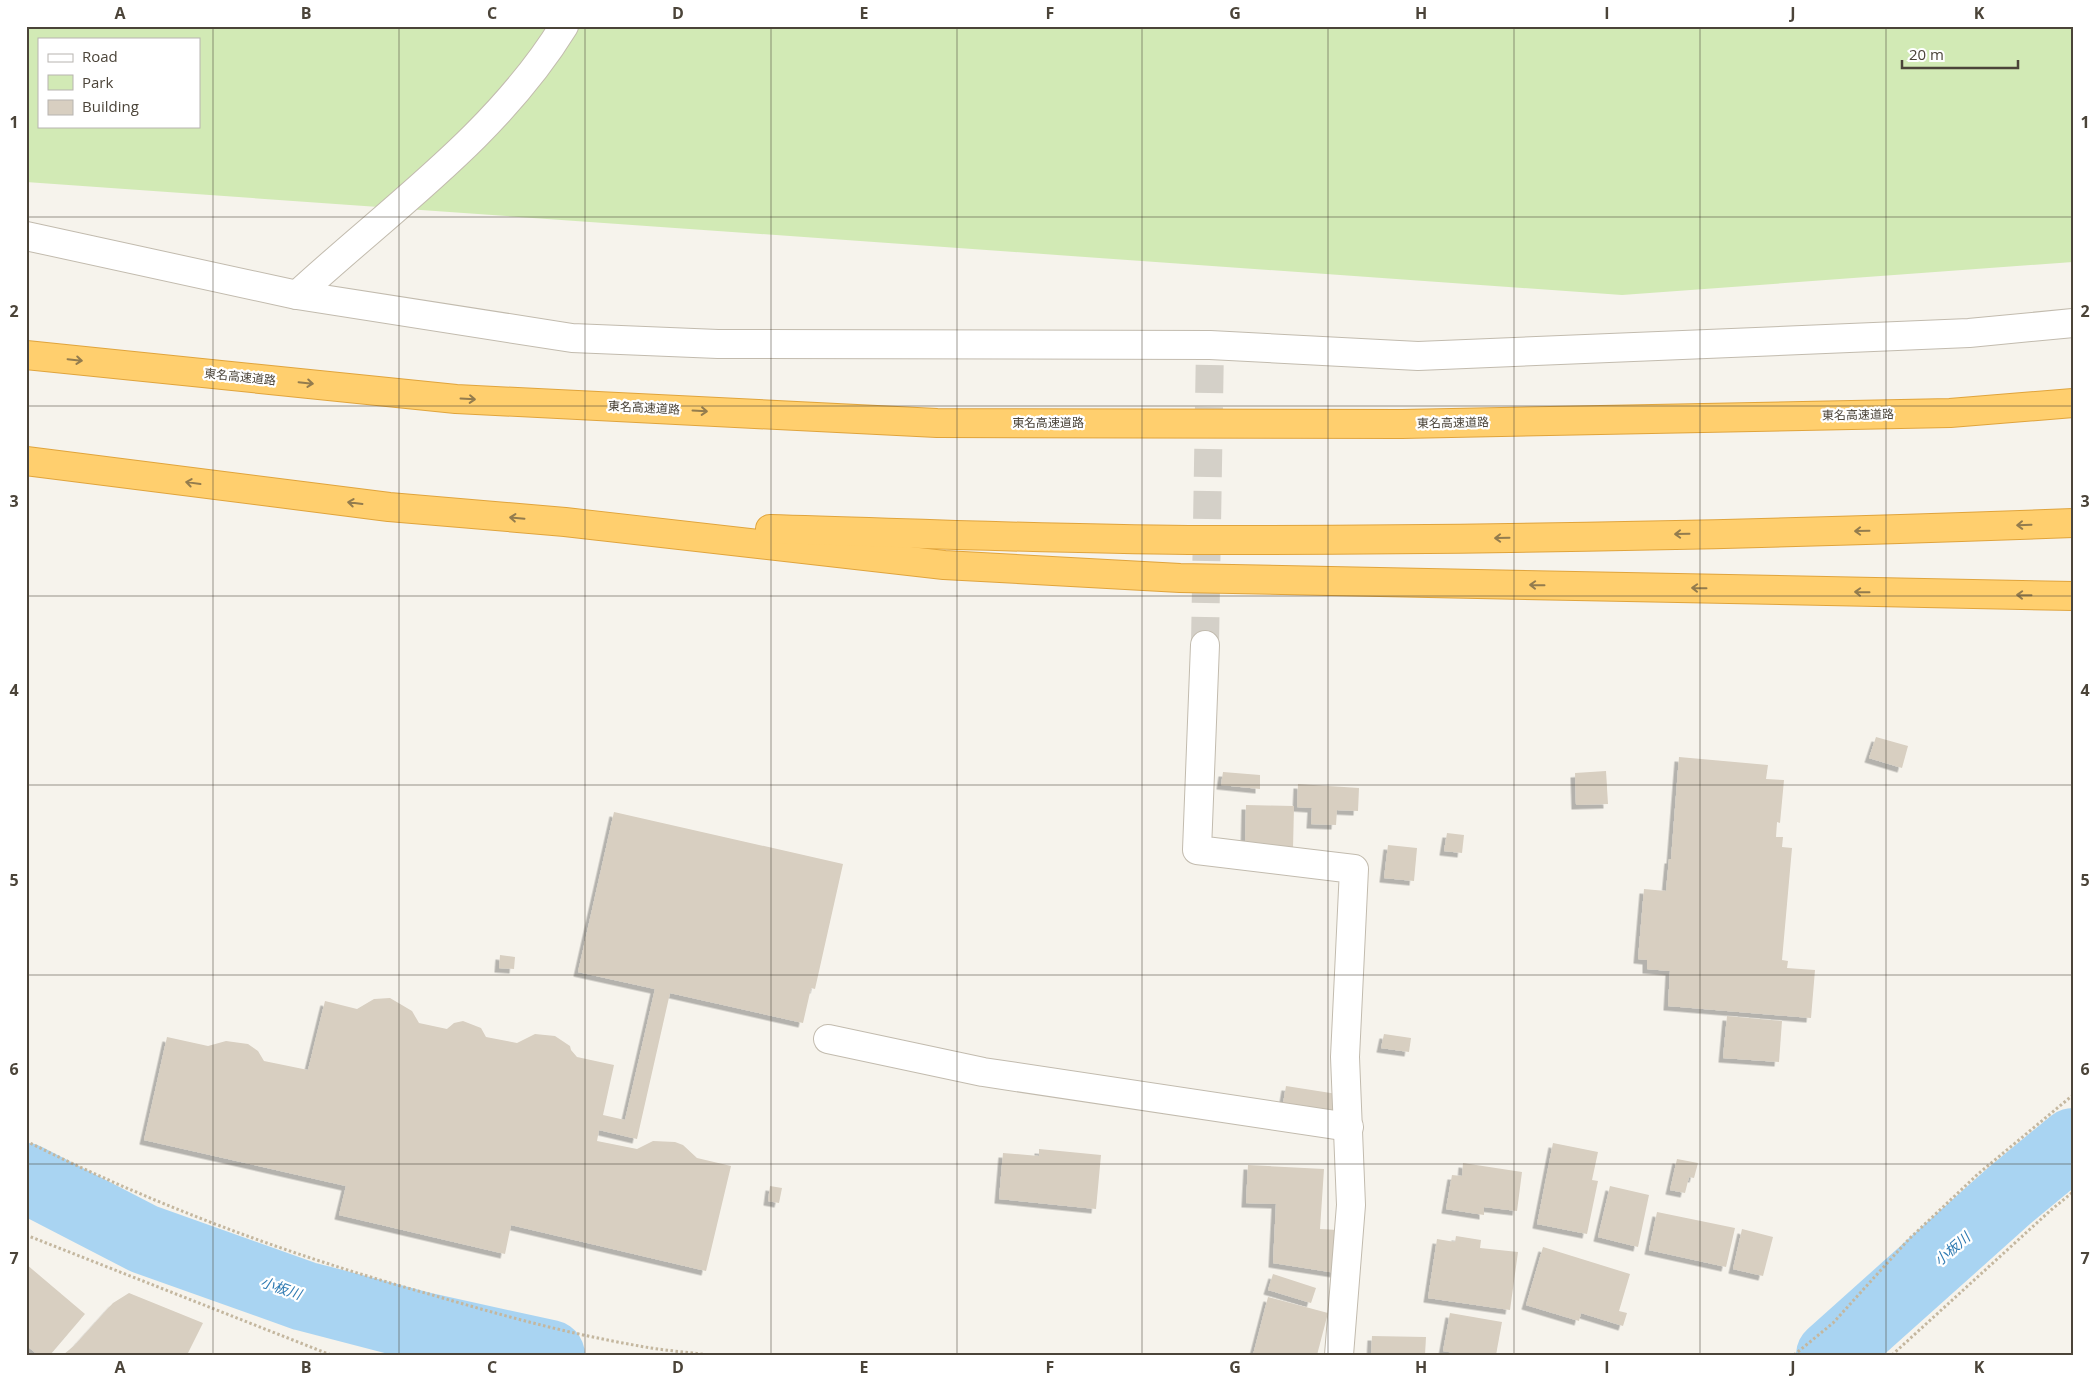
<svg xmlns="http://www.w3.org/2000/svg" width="2099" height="1381" font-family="'Open Sans','Noto Sans JP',sans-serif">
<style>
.green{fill:#d2eab5;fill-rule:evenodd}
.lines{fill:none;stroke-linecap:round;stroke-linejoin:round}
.stream{stroke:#a9d4f2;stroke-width:11}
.river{stroke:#a9d4f2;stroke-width:70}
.building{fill:#d8cfc1;filter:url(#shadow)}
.street-tunnel{stroke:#d4d0c8;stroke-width:28;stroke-dasharray:28 14;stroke-linecap:butt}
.street-casing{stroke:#c2bbae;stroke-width:30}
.highway-casing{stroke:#e0a43c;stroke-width:30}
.path{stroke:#c4b79f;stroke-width:3;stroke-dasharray:2.5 2.5;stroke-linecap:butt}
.street{stroke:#fff;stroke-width:28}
.highway{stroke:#ffcf6e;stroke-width:28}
.oneway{stroke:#937c4e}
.grid{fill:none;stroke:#4b4439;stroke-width:1;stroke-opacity:0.55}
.labels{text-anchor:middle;stroke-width:4.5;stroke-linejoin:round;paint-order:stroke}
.street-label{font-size:12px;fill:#4b4439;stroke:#fff}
.water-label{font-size:14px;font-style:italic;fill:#2e7ab2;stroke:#fff}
.neatline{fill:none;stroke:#4b4439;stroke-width:2}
.grid-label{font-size:16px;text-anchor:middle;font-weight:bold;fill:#4b4439}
</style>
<defs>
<filter id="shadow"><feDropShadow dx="-4.5" dy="4.5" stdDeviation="0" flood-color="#0004"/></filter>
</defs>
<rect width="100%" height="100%" fill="#f6f3ec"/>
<!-- green -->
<path class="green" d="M26,26H2073V262L1622,295L26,182ZM39,39H199V126H39Z"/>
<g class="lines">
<!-- stream -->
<polyline class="stream" points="527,1349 540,1355"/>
<!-- river -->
<g class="river">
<polyline points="26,1178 144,1239 304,1296 427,1328 550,1355"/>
<polyline points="1831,1355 2010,1195 2073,1143"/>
</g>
</g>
<!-- building -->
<g class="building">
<polygon points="1876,737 1908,746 1902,768 1869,758"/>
<polygon points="1679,757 1768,765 1766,779 1784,780 1780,823 1777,822 1776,837 1783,837 1782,847 1792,848 1782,960 1788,961 1787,968 1815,970 1811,1018 1668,1006 1670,971 1647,969 1647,960 1638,959 1644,889 1666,891 1669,859 1671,859"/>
<polygon points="1606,771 1608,804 1576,805 1575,773"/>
<polygon points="1223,772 1260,775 1260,789 1221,785"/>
<polygon points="1298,784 1359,788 1358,811 1337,810 1336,825 1311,824 1312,808 1297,807"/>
<polygon points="1246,805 1294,806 1293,849 1245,848"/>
<polygon points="614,812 843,864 815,989 811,988 803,1023 670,993 637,1139 599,1130 597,1141 637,1149 653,1141 675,1142 683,1145 697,1158 731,1166 706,1271 511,1225 505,1254 339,1215 346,1186 144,1140 167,1037 208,1046 226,1041 248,1044 258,1051 264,1061 308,1070 325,1001 357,1009 374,999 390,998 412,1011 419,1023 447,1029 454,1023 463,1021 481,1028 486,1037 517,1043 535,1034 555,1036 570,1046 571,1050 577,1057 614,1065 603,1115 625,1120 655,989 578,972"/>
<polygon points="1447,833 1464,835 1462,853 1444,851"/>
<polygon points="1388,845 1417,848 1414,881 1384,878"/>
<polygon points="500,955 515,957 514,969 499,968"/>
<polygon points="1727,1016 1782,1021 1779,1062 1723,1058"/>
<polygon points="1384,1034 1411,1038 1409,1052 1381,1048"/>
<polygon points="1286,1086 1337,1094 1334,1112 1283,1104"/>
<polygon points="1553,1143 1598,1152 1592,1180 1598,1181 1587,1234 1537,1224"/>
<polygon points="1039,1149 1101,1155 1096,1209 999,1199 1003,1153 1039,1156"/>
<polygon points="1677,1159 1698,1163 1694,1178 1689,1177 1685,1193 1670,1190"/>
<polygon points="1463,1163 1522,1172 1517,1211 1484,1207 1484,1215 1446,1209 1452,1175 1462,1176"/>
<polygon points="1248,1165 1324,1169 1320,1229 1338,1230 1336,1273 1273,1263 1276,1204 1246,1203"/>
<polygon points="770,1186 782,1188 779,1203 768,1201"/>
<polygon points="1610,1186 1649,1195 1638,1247 1598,1237"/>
<polygon points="1657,1212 1735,1228 1726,1267 1649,1250"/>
<polygon points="1742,1229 1773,1237 1763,1276 1733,1269"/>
<polygon points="1456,1236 1481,1240 1480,1248 1518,1252 1510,1310 1428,1298 1437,1239 1455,1242"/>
<polygon points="1543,1247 1630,1274 1619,1311 1627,1313 1623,1326 1581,1313 1579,1321 1526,1305"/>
<polygon points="26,1264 85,1314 50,1355 38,1355 26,1345"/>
<polygon points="1273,1274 1316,1288 1311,1303 1268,1290"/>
<polygon points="129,1293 203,1323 187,1355 63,1355 75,1345 113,1303"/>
<polygon points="1268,1297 1328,1313 1317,1355 1253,1355"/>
<polygon points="1450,1313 1502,1322 1496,1355 1466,1355 1443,1351"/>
<polygon points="1372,1336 1426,1337 1425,1355 1371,1355"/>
</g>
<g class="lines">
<!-- street-tunnel -->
<polyline class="street-tunnel" points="1205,645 1210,345"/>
<defs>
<g id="street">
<polyline points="26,236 297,295 572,338 718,344 1210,345 1418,356 1969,333 2073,323"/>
<path d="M297,295C389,210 497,135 564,26"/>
<polyline points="1205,645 1197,850 1354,869 1345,1057 1351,1205 1339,1355"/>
<polyline points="828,1039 983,1072 1349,1127"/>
</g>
<g id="highway">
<polyline points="26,355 456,399 937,423 1402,424 1950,413 2073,403"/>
<polyline points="26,461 389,507 565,522 944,565 1180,578 2073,596"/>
<path d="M770,529C909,533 1049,539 1189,540C1483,541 1778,534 2073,523"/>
</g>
</defs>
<!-- street casing -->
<use href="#street" class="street-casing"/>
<!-- highway casing -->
<use href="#highway" class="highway-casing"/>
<!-- path -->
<g class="path">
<path d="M26,1141C156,1206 289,1255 429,1294C497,1314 565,1333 634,1345C659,1350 685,1352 710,1355"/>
<polyline points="26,1235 331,1355"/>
<polyline points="1794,1355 1833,1323 1909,1239 1978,1174 2073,1095"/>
<polyline points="1892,1355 2051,1210 2073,1192"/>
</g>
<!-- street -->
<use href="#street" class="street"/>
<!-- highway -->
<use href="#highway" class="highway"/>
</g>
<!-- one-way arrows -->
<defs><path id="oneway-shaft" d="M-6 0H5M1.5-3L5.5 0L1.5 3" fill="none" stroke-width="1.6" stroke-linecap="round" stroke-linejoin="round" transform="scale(1.25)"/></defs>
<g class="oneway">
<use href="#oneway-shaft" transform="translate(75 360) rotate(6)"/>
<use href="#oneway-shaft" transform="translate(306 383) rotate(6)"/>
<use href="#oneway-shaft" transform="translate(468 399) rotate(3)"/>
<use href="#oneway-shaft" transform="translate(700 411) rotate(3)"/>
<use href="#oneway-shaft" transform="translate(193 483) rotate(-172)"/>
<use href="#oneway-shaft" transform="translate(355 503) rotate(-173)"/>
<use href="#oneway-shaft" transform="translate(517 518) rotate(-175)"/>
<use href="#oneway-shaft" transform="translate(2024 525) rotate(178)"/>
<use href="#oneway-shaft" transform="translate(1862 531) rotate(179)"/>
<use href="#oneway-shaft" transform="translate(1682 534) rotate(179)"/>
<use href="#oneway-shaft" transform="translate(1502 538) rotate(179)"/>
<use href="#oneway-shaft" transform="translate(1537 585) rotate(-179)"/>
<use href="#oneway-shaft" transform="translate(1699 588) rotate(-179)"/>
<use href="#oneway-shaft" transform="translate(1862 592) rotate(-179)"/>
<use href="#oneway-shaft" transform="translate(2024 595) rotate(-179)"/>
</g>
<!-- grid -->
<path class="grid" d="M213,26V1355M399,26V1355M585,26V1355M771,26V1355M957,26V1355M1142,26V1355M1328,26V1355M1514,26V1355M1700,26V1355M1886,26V1355M26,217H2073M26,406H2073M26,596H2073M26,785H2073M26,975H2073M26,1164H2073"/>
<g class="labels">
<!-- street labels -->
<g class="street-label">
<text transform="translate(240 377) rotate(6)" y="4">東名高速道路</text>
<text transform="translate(644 408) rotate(3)" y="4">東名高速道路</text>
<text transform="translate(1858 415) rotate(-1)" y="4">東名高速道路</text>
<text x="1048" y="427">東名高速道路</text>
<text transform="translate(1453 423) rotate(-1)" y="4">東名高速道路</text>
</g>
<!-- water labels -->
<g class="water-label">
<text transform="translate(1952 1249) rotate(-41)" y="5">小板川</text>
<text transform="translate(281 1288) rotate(19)" y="5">小板川</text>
</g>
</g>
<!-- border -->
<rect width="2099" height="1381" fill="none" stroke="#ffffff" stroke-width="55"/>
<!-- legend -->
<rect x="38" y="38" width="162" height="90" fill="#ffffff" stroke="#b7b4b0"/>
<rect x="48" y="54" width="25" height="8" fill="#ffffff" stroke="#b7b4b0"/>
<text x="82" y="62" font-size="15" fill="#4b4439">Road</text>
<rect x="48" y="75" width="25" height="15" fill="#d2eab5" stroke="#b7b4b0"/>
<text x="82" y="88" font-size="15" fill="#4b4439">Park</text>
<rect x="48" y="100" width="25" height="15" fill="#d8cfc1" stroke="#b7b4b0"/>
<text x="82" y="112" font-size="15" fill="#4b4439">Building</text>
<!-- scale -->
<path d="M1902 60v8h116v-8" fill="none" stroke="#4b4439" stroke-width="2.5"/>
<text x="1909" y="60" font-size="15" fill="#4b4439" stroke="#ffffff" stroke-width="4" paint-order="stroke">20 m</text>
<rect x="28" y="28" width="2044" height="1326" class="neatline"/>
<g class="grid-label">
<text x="120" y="19">A</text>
<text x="306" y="19">B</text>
<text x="492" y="19">C</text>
<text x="678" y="19">D</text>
<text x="864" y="19">E</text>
<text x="1050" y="19">F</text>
<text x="1235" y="19">G</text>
<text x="1421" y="19">H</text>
<text x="1607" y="19">I</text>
<text x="1793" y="19">J</text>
<text x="1979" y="19">K</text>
<text x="14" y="128">1</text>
<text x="2085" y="128">1</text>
<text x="14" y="317">2</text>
<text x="2085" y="317">2</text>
<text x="14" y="507">3</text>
<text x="2085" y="507">3</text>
<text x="14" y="696">4</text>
<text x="2085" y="696">4</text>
<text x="14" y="886">5</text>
<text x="2085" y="886">5</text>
<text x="14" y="1075">6</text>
<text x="2085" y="1075">6</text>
<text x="14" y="1264">7</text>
<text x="2085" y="1264">7</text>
<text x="120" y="1373">A</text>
<text x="306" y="1373">B</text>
<text x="492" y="1373">C</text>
<text x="678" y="1373">D</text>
<text x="864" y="1373">E</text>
<text x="1050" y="1373">F</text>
<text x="1235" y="1373">G</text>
<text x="1421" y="1373">H</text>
<text x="1607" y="1373">I</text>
<text x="1793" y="1373">J</text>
<text x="1979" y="1373">K</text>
</g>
</svg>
